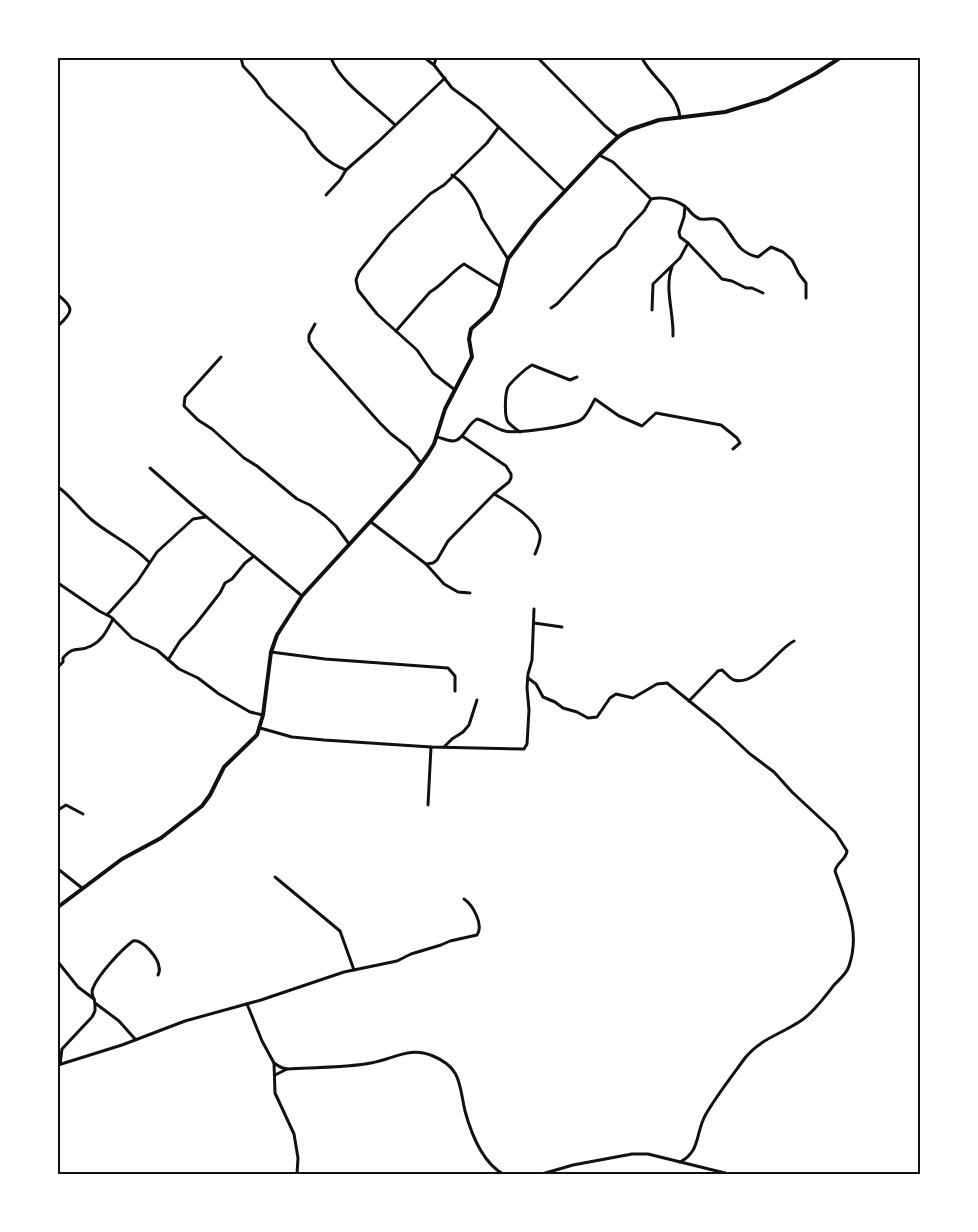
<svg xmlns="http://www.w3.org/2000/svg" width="978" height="1232" font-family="Figtree,sans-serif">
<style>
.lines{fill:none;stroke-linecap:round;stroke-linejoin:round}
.minor{stroke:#111;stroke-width:3}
.tertiary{stroke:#111;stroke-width:4}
.neatline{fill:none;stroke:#111;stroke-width:2}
</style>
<rect width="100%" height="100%" fill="#fff"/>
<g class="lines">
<!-- minor -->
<g class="minor">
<path d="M241,58L243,66L256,80L267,96L305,132C314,150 327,163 346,170"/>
<path d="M331,58C341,84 375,105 395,125"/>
<polyline points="425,58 434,65 452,88 479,108 565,191"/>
<polyline points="538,58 605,126 618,137"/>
<path d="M642,58C652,79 678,92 680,118"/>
<polyline points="434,65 436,58"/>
<polyline points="599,155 613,162 651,199"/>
<path d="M452,175C466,184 478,202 482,218L508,259"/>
<polyline points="326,195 340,180 346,170 378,142 445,78"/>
<polyline points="685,206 684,217 679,232 680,237 688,243 722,279 732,281 746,288 752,288 763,293"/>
<path d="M672,267C664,288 674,313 673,336"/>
<path d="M58,295C75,308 73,312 58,326"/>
<path d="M551,308L557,304L599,259L616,246L626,230L644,211L651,199C664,196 678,200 688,209C691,213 695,217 700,219C708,220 716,216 722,223C735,238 736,252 758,257L771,247L783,252L792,260L799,274L806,283V298"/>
<polyline points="652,310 653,284 680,258 688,243"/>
<polyline points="315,324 309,335 309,341 313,348 379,422 391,434 409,448 421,463"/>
<path d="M396,331L430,292C443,285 451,272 464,264L501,287"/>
<polyline points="221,357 185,397 184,406 198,420 212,429 244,458 257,466 297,499 310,505 325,516 336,526 349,544"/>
<polyline points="455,390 433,373 417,350 377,314 358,290 356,280 359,272 390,233 430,194 444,185 487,143 498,128"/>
<path d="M520,432C516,429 511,426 508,422C504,416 505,393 508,387C511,382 526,368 532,365L570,380L577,377"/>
<path d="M437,437C442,438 448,441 453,441C463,441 467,424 477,419C487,421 495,429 505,431C517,434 574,426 582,419C588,414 591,406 595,399L619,416L642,426L656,413L721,425L737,438L740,443L733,449"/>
<polyline points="150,468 191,504 302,596"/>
<path d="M58,487C71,496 80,510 92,520C111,536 131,543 149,562"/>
<path d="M494,494C507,501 537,519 540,535C541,541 537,549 535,554"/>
<polyline points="371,522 426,564 444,584 458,592 470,593"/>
<polyline points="426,564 433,563 437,560 448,541 494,494 509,482 511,478 511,474 506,466 462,436"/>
<polyline points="58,583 99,611 111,617 132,638 157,650 179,669 198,678 219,694 250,712 263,715"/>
<polyline points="107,615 137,582 157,552 193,519 206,517"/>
<polyline points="534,623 562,627"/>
<polyline points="271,652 325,659 448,668 455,676 455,691"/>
<polyline points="168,660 180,641 195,625 220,593 225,583 232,579 245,563 254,556"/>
<path d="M58,667L63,662V658C75,644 78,653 91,646C103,640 107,630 113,619"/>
<path d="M528,678L536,684L543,697L555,702L563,708L577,712L588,718L597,717L610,698L616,694L633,698L657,684L667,683L719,725L750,754L774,772L792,792L835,832L847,851C846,860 837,862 835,871C846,903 861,931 849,966C847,973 840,979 835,984C825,996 815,1011 802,1020C782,1034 761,1038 745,1058C732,1076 717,1095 706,1114C695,1133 701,1151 680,1162"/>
<path d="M689,701L718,671L722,670C726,673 729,678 734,680C756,687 777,649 794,641"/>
<polyline points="260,728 292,737 324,740 431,747 524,749 527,744 529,710 527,688 528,674 532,660 534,609"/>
<polyline points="445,746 452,739 463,732 469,725 477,700"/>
<polyline points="428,805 431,747"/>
<polyline points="58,810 66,805 83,814"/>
<polyline points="58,869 82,888"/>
<polyline points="275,877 340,931 354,970"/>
<polyline points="58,962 78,987 94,999 95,1003 119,1021 135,1039"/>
<path d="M94,999C92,995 91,992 93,988C98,975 121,950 133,941C143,939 158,958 159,967C160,970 159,973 158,975"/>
<polyline points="247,1004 262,1041 274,1063 275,1093 294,1134 298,1158 297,1174"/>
<path d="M274,1063C278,1066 282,1069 288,1069C294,1069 300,1068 307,1068C328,1067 350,1067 371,1063C394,1059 410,1046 433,1056C462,1068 459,1085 465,1111C471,1133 482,1162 503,1174"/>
<polyline points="60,1064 62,1049 92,1017 95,1011 95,1003"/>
<path d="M58,1065L122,1045L185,1021L261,1000L344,972L397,961L411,954L441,945L450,941L477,935C484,925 473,905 464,899"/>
<polyline points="275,1075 287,1069"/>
<polyline points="542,1174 573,1165 632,1154 648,1154 729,1174"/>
</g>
<!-- tertiary -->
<polyline class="tertiary" points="58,907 122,859 161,838 202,806 210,795 224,767 257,735 263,715 271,652 277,635 302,596 412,476 428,454 434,444 445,409 472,357 469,339 471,329 491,311 498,296 508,259 536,222 599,155 618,137 629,130 659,120 725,112 768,99 815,74 840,58"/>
</g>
<!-- border -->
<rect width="978" height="1232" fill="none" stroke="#ffffff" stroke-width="118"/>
<rect x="59" y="59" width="860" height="1114" class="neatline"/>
</svg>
